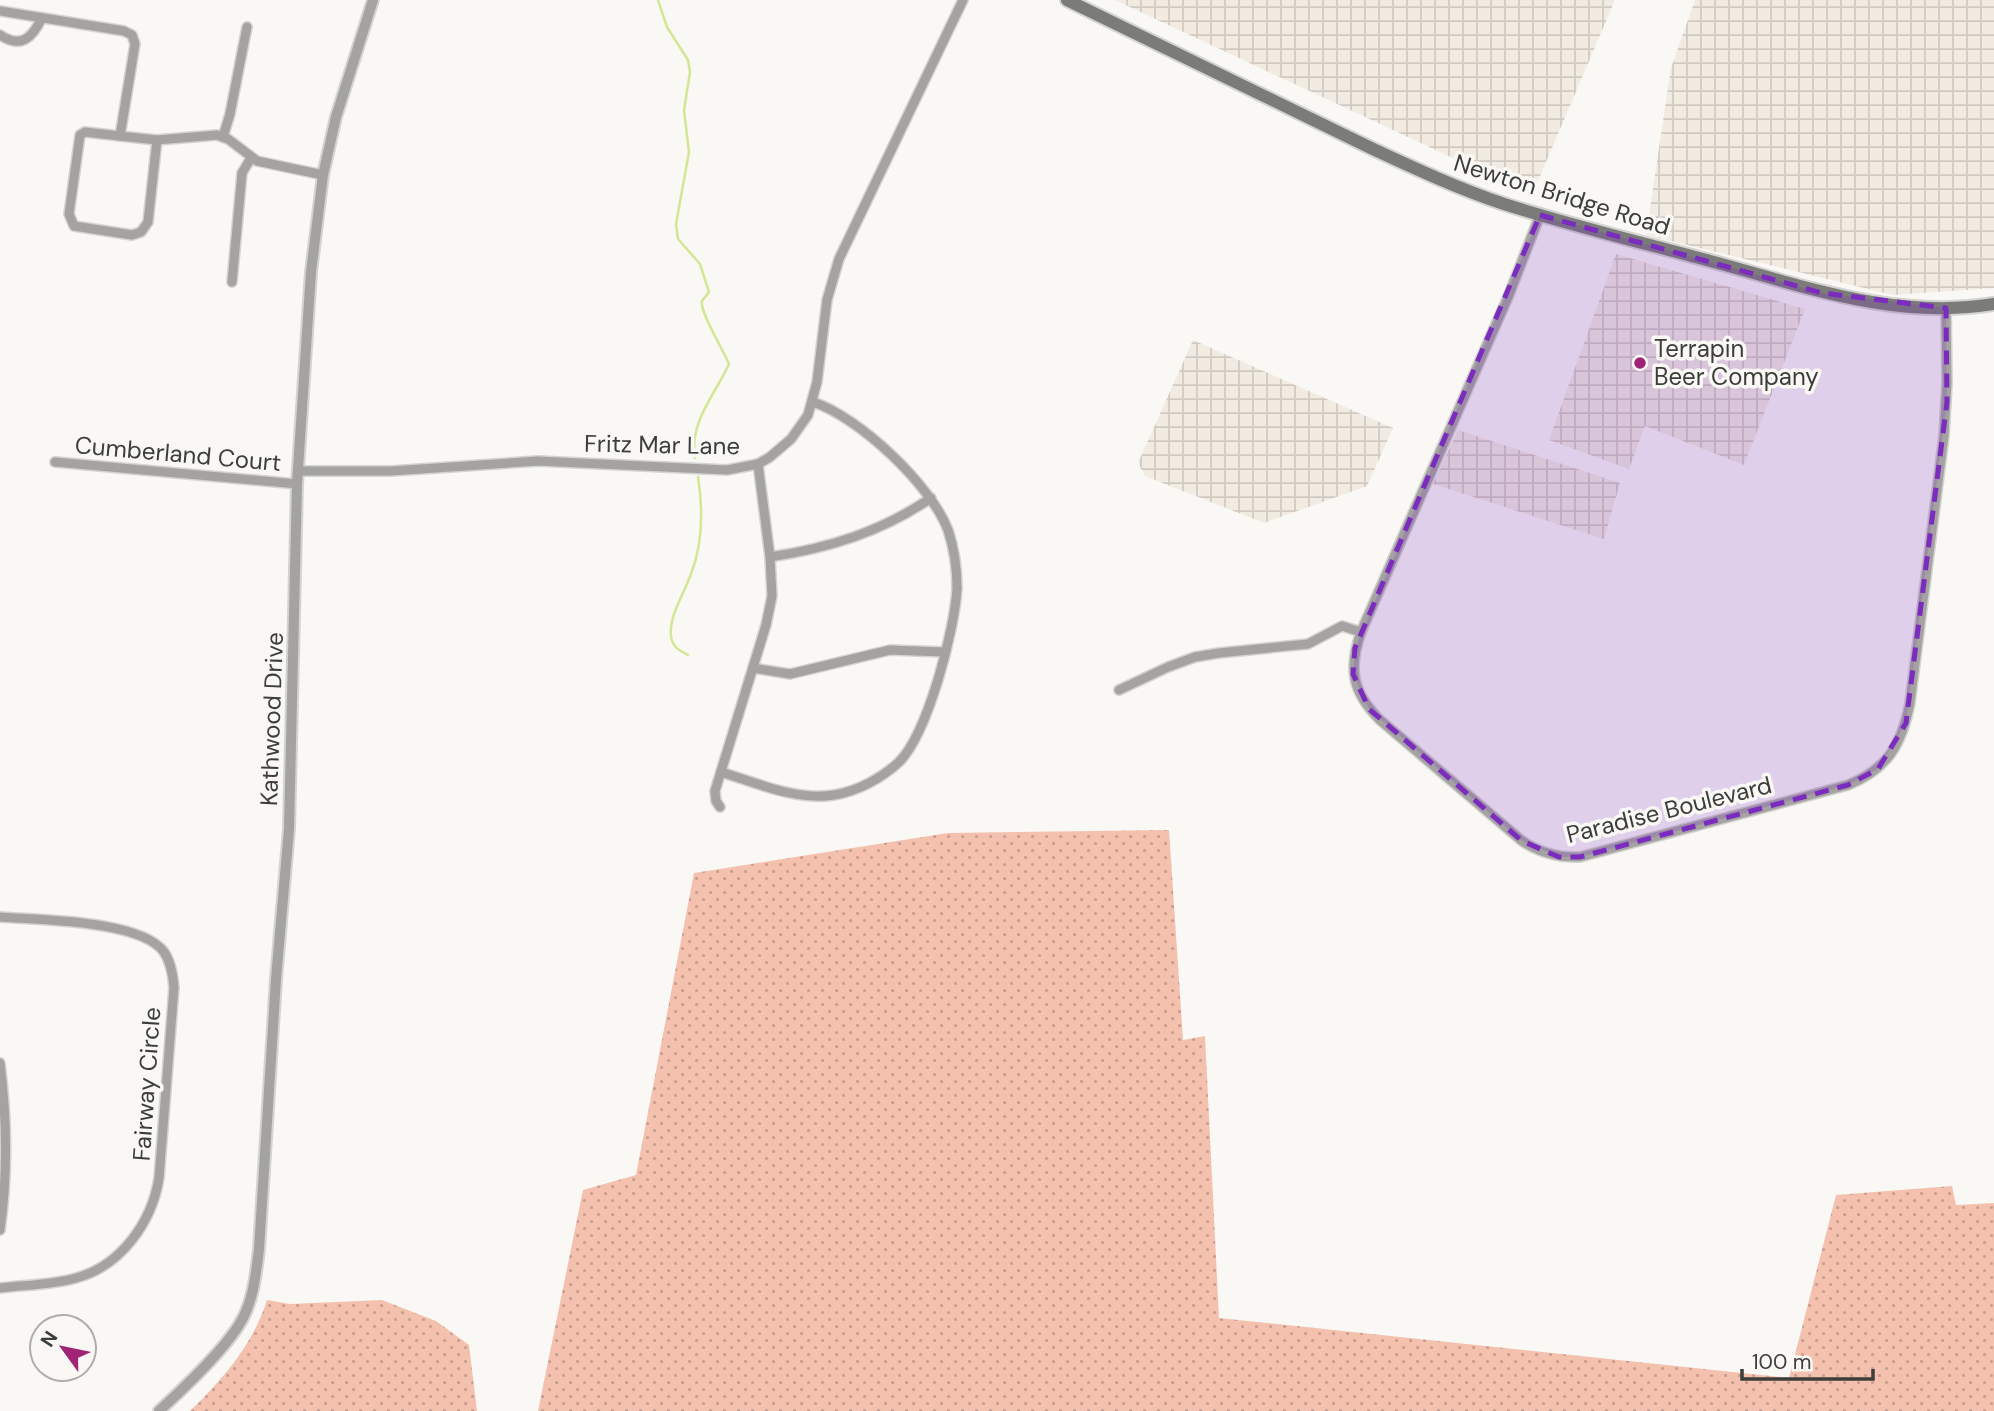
<svg xmlns="http://www.w3.org/2000/svg" width="1994" height="1411" font-family="'DM Sans',sans-serif">
<style>
.industrial{fill:url(#industrial-grid)}
.green{fill:url(#green-dots)}
.lines{fill:none;stroke-linecap:round;stroke-linejoin:round}
.stream{stroke:#d3e694;stroke-width:2.5}
.minor-casing{stroke:#d3d3d0;stroke-width:12}
.tertiary-casing{stroke:#d3d3d0;stroke-width:14}
.secondary-casing{stroke:#d3d3d0;stroke-width:16}
.minor{stroke:#a4a3a2;stroke-width:9}
.tertiary{stroke:#a4a3a2;stroke-width:10}
.secondary{stroke:#7b7b79;stroke-width:12}
.marked{fill:#7b2cbf;fill-opacity:0.2;stroke:#7b2cbf;stroke-width:5;stroke-dasharray:14 9;stroke-linejoin:round}
.poi-dot{fill:#a02377;stroke:#f9f8f5;stroke-width:2.5}
.labels{text-anchor:middle;stroke-width:7;stroke-linejoin:round;paint-order:stroke}
.street-label{font-size:24px;fill:#3d3d3c;stroke:#f9f8f5}
.poi-label{font-size:24px;fill:#3d3d3c;stroke:#f9f8f5;text-anchor:start}
</style>
<defs>
<pattern id="industrial-grid" width="8" height="8" patternUnits="userSpaceOnUse" patternTransform="scale(1.75)"><rect width="8" height="8" fill="#f1ebe2"/><path d="M0 4h8M4 0v8" fill="none" stroke="#d0cac3"/></pattern>
<pattern id="green-dots" width="8" height="8" patternUnits="userSpaceOnUse" patternTransform="scale(1.75)"><rect width="8" height="8" fill="#f4c1ae"/><path d="M2 2h.1M6 6h.1" fill="none" stroke="#c79e8f" stroke-width="1.8" stroke-linecap="round"/></pattern>
</defs>
<rect width="100%" height="100%" fill="#f9f8f5"/>
<!-- industrial -->
<g class="industrial">
<polygon points="1115,0 1615,0 1532,195"/>
<polygon points="1695,0 1994,0 1994,288 1893,295 1646,235 1671,68"/>
<polygon points="1616,254 1805,309 1744,465 1645,426 1629,469 1549,440"/>
<polygon points="1193,340 1393,428 1367,486 1264,523 1145,476 1138,463"/>
<polygon points="1458,430 1620,483 1604,539 1433,484"/>
</g>
<!-- green -->
<g class="green">
<polygon points="1169,830 1183,1040 1205,1036 1219,1318 1789,1378 1836,1195 1952,1186 1956,1205 1994,1203 1994,1411 538,1411 583,1190 636,1175 694,873 948,833"/>
<path d="M267,1300L290,1304L382,1300L436,1321L469,1345L477,1411H190C223,1379 253,1345 267,1300Z"/>
</g>
<g class="lines">
<!-- stream -->
<g class="stream">
<path d="M658,0L667,27L688,60L690,72L684,110L689,152L676,224L678,239L700,264L709,292C707,295 704,298 702,301C699,311 724,351 729,364C715,395 689,422 695,458"/>
<path d="M688,655C680,651 672,647 671,636C669,615 684,594 691,574C703,543 703,509 698,477"/>
</g>
<defs>
<g id="minor">
<polyline points="0,11 124,31 132,35 135,44 120,136 157,140 217,135 228,139 257,161 323,175"/>
<path d="M0,35C21,49 32,38 42,18"/>
<polyline points="120,136 85,132 80,135 69,214 74,226 132,235 141,232 148,222 157,140"/>
<polyline points="223,137 230,114 247,27"/>
<path d="M1540,215L1508,297L1361,632C1348,669 1352,692 1380,720L1522,841C1540,853 1558,858 1580,857L1848,785C1888,769 1902,744 1910,703L1944,436L1947,383L1946,308"/>
<polyline points="232,282 242,173 251,158"/>
<polyline points="55,462 297,484"/>
<polyline points="298,471 391,471 538,461 727,470 758,464 770,457 791,439 808,415 817,382 827,300 839,259 963,0"/>
<path d="M770,557C829,548 881,532 931,498"/>
<polyline points="753,668 790,674 890,650 944,652"/>
<polyline points="1119,690 1168,667 1195,657 1219,653 1308,644 1342,626 1361,632"/>
<path d="M721,772C757,783 796,801 834,795C858,791 882,778 899,762C928,733 955,629 957,588C957,569 954,548 948,530C931,485 859,417 813,402"/>
<polyline points="720,807 716,801 715,791 766,625 772,596 770,557 758,464"/>
<path d="M0,917C38,920 141,920 164,952C171,962 173,975 174,988L159,1178C152,1222 121,1266 76,1278C52,1285 25,1285 0,1288"/>
<path d="M0,1063C7,1119 8,1174 0,1230"/>
</g>
<path id="tertiary" d="M159,1411C184,1388 228,1347 243,1318C254,1297 256,1272 259,1249L276,979L289,829L297,484L311,272L323,175L336,117L373,0"/>
<path id="secondary" d="M1067,0L1373,149C1416,169 1459,189 1504,204C1573,226 1644,243 1714,262C1806,287 1897,320 1994,304"/>
</defs>
<!-- minor casing -->
<use href="#minor" class="minor-casing"/>
<!-- tertiary casing -->
<use href="#tertiary" class="tertiary-casing"/>
<!-- secondary casing -->
<use href="#secondary" class="secondary-casing"/>
<!-- minor -->
<use href="#minor" class="minor"/>
<!-- tertiary -->
<use href="#tertiary" class="tertiary"/>
<!-- secondary -->
<use href="#secondary" class="secondary"/>
</g>
<!-- marked area -->
<path class="marked" d="M1540,215L1822,293L1946,308L1947,402L1906,723L1878,769L1848,785L1580,857H1559L1522,841L1369,709L1353,674L1355,648Z"/>
<!-- markers -->
<circle class="poi-dot" cx="1640" cy="363" r="7"/>
<g class="labels">
<!-- street labels -->
<g class="street-label">
<text transform="translate(1562 195) rotate(17)" y="8">Newton Bridge Road</text>
<text transform="translate(662 445) rotate(1)" y="8">Fritz Mar Lane</text>
<text transform="translate(178 454) rotate(5)" y="8">Cumberland Court</text>
<text transform="translate(272 719) rotate(-88)" y="8">Kathwood Drive</text>
<text transform="translate(1669 810) rotate(-14)" y="8">Paradise Boulevard</text>
<text transform="translate(147 1084) rotate(-86)" y="8">Fairway Circle</text>
</g>
<!-- poi labels -->
<g class="poi-label">
<text x="1654" y="357">Terrapin<tspan x="1654" dy="28">Beer Company</tspan></text>
</g>
</g>
<!-- north arrow -->
<g transform="translate(63 1348) rotate(303)"><circle r="33" fill="#f9f8f5" stroke="#aeadab" stroke-width="2"/>
<path d="M0-5L12 26L0 18L-12 26Z" fill="#a02377"/>
<text y="-10" font-size="19" font-weight="bold" text-anchor="middle" fill="#3d3d3c">N</text>
</g>
<!-- scale -->
<path d="M1742 1369v10h131v-10" fill="none" stroke="#3d3d3c" stroke-width="3.5"/>
<text x="1752" y="1369" font-size="21" fill="#3d3d3c" stroke="#f9f8f5" stroke-width="5" paint-order="stroke">100 m</text>
</svg>
